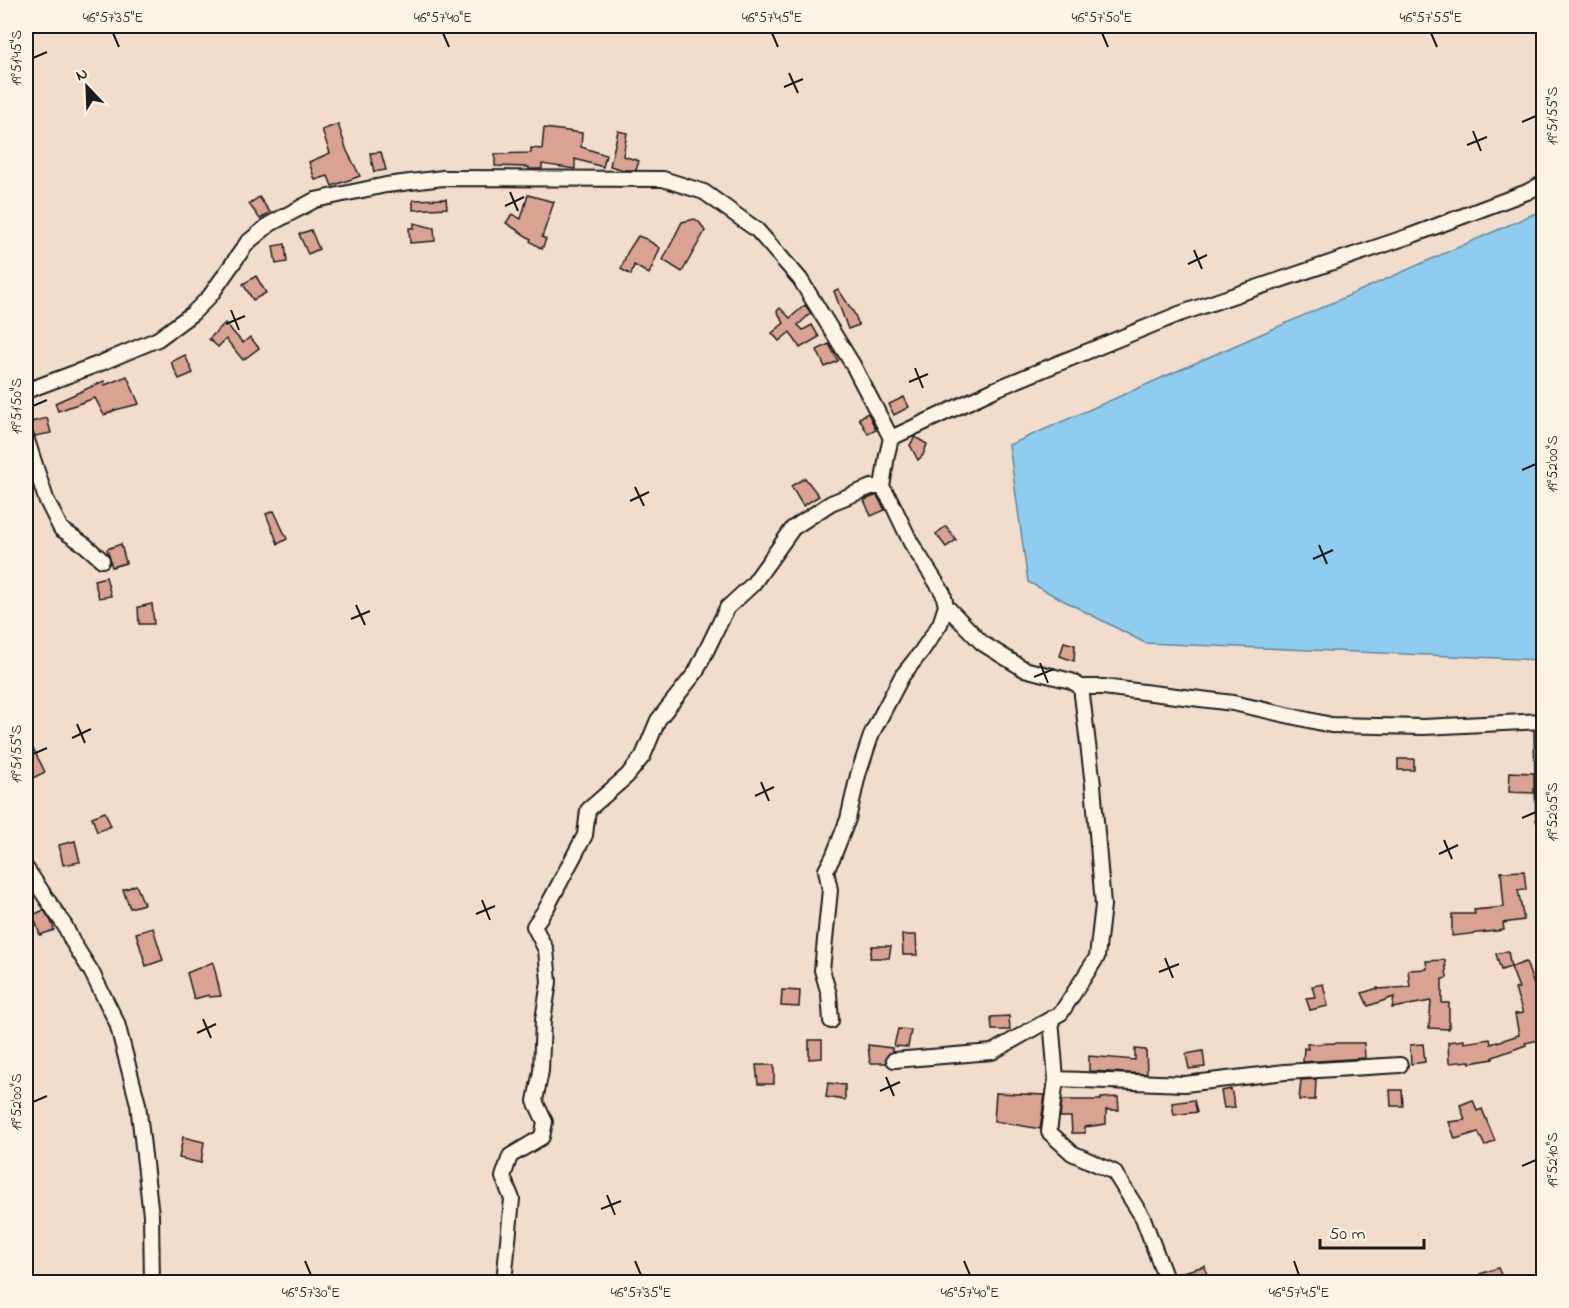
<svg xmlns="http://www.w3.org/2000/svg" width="1569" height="1308" font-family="'Indie Flower',sans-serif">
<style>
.water{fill:#8ecdef;stroke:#60869b;stroke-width:1.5}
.building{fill:#daa293;stroke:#1c1c1c;stroke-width:1.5}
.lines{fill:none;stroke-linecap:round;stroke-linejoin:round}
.minor-casing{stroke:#1c1c1c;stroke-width:18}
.minor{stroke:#fcf5e5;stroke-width:14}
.ticks{fill:none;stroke:#1c1c1c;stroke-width:2}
.neatline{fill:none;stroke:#1c1c1c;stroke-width:2}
.ticks-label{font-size:15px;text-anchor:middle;fill:#1c1c1c}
</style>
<rect width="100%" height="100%" fill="#f2dccc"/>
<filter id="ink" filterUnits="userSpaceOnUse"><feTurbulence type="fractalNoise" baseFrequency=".0167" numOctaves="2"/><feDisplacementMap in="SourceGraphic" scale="12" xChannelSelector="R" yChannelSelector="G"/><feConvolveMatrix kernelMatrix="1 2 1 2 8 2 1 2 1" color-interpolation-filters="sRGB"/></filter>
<g filter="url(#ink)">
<!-- water -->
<polygon class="water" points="1543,210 1543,660 1145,643 1028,582 1009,445"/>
<!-- building -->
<g class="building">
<polygon points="338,124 347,151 360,176 332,186 328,176 315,180 309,162 330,153 322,130"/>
<polygon points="544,128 582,133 581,147 606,155 603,167 575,159 575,169 542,164 542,169 529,169 529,167 495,166 495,154 531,153 531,148 542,149"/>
<polygon points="618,131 627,133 623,156 639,161 636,170 624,170 610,166"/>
<polygon points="381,152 386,170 374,172 370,153"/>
<polygon points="528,195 554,202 542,237 546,239 542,249 530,241 531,239 506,223 512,214 521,219"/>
<polygon points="259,197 270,212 260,219 249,204"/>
<polygon points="446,199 447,208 413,210 413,200"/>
<polygon points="695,219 700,223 705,231 682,272 663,260 682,222"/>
<polygon points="414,223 434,228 435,241 410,243 409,228 414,228"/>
<polygon points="311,230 319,249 308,254 299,234"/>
<polygon points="638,236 646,239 660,248 649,274 634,265 631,275 621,269 627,253"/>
<polygon points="285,244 287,262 276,264 273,246"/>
<polygon points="256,276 266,293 253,300 243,284"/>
<polygon points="838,289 854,313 859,325 848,329 834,291"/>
<polygon points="805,305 811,313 798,325 803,330 812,325 819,337 800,348 790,332 779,341 772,333 784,323 777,311 780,308 790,318"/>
<polygon points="225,323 243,343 250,337 259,348 243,360 226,339 218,347 209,339"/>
<polygon points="829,344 838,361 825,367 817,350"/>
<polygon points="185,355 193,373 179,379 171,362"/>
<polygon points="127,376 139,404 115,410 104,415 95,398 58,411 55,403 104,381 105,385"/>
<polygon points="904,397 909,407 894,415 889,404"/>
<polygon points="868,413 876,430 868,434 859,418"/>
<polygon points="47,418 51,433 35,436 32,431 29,429 27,423"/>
<polygon points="915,437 927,444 923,455 918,460 910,445"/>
<polygon points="805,478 819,496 803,506 791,486"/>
<polygon points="875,496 877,496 885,510 871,516 864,500"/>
<polygon points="274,511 287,539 278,544 266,514"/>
<polygon points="946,526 956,540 946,547 936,534"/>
<polygon points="121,544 126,563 112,567 107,549"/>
<polygon points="106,577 111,596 99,598 94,580"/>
<polygon points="152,604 154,624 139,624 138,607"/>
<polygon points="1064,642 1075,645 1074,661 1060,656"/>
<polygon points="34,750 45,772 29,780 26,773 26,754"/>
<rect x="1398" y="759" width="16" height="11"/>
<polygon points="1510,772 1534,773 1534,793 1509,792"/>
<polygon points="105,812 111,826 97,832 92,817"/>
<polygon points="75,841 80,862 63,865 59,845"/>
<polygon points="1524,871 1526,889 1518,890 1524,920 1503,923 1504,930 1452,936 1452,914 1475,914 1474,910 1504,907 1501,872"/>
<polygon points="136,885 144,904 130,908 123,890"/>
<polygon points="44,910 51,921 54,930 40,935 33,915"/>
<polygon points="153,928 163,960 146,966 136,933"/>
<polygon points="902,935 916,935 917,955 903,955"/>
<polygon points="872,946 891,946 889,958 870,958"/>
<polygon points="1508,951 1511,967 1501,970 1496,954"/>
<polygon points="1445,960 1447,978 1442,979 1442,1003 1449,1003 1449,1029 1429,1028 1431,1001 1392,1008 1394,997 1368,1006 1362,993 1378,988 1378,989 1410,987 1408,970 1427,969 1426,961"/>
<polygon points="213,962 221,996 209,997 209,995 194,999 187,973"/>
<polygon points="1526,962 1544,1014 1544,1039 1525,1043 1526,1045 1493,1057 1493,1059 1470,1063 1470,1061 1449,1063 1448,1042 1464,1040 1464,1043 1490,1039 1491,1044 1519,1035 1515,1014 1523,1013 1515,989 1519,988 1511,967"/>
<polygon points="1323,984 1328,1006 1310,1010 1306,998 1315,997 1312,986"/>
<polygon points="782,990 800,991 799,1007 781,1006"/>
<polygon points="1009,1016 1010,1030 992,1030 991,1017"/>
<polygon points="898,1029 911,1030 908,1047 894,1046"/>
<polygon points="809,1040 822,1040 822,1058 809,1059"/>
<polygon points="1340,1043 1364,1043 1365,1058 1303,1062 1304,1048 1308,1049 1307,1044"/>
<polygon points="1423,1044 1425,1062 1411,1064 1410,1045"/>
<polygon points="868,1045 892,1048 892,1051 886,1057 886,1063 870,1063"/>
<polygon points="1135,1049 1146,1050 1147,1074 1089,1071 1089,1056 1135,1060"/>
<polygon points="1203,1051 1205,1067 1189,1069 1186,1054"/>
<polygon points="756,1065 774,1065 774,1084 758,1084"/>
<polygon points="1316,1079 1315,1100 1299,1100 1301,1080"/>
<polygon points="828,1083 845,1085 845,1100 826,1097"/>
<polygon points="1231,1089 1235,1107 1224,1108 1221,1091"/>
<polygon points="1390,1090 1402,1090 1403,1106 1391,1106"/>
<polygon points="996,1093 1045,1095 1040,1129 994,1121"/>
<polygon points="1118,1097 1119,1110 1106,1110 1106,1124 1085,1127 1085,1133 1072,1133 1071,1117 1060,1117 1062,1100 1101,1100 1101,1098"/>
<polygon points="1194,1100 1197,1112 1174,1115 1172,1103"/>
<polygon points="1473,1100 1477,1111 1482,1109 1495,1141 1485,1146 1478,1132 1455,1139 1449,1122 1465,1120 1460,1105"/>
<polygon points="183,1137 204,1142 201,1163 179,1158"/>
<polygon points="1205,1266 1207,1276 1204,1277 1206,1282 1182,1282 1179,1273"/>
<polygon points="1498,1268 1503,1279 1495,1282 1484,1282 1480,1274"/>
</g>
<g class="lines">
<defs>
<g id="minor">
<polyline points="1544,183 1527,192 1410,236 1179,314 998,388 891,438 887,455 882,487 891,501 911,543 943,593 946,606 982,643 1024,669 1071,681 1081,687 1103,687 1233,703 1331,725 1424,727 1544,721"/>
<polyline points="26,391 101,363 158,339 193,313 210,296 247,243 270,224 315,200 386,185 443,178 663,179 704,192 757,230 800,279 853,365 891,438"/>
<polyline points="26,437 46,499 61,529 85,545 102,560"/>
<polyline points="1542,721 1544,818"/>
<polyline points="26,868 65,926 72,941 91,971 117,1023 138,1104 151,1215 152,1282"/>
<polyline points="1051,1019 1056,1079 1185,1084 1285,1072 1400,1065"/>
<polyline points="831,1021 829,994 822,970 830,890 826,870 833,857 848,819 858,775 872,733 902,676 921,652 940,624 946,606"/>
<polyline points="894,1060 992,1052 1061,1013 1097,957 1103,905 1093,785 1081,687"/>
<polyline points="1056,1079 1049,1132 1072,1153 1114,1172 1143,1218 1167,1282"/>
<polyline points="504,1282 512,1199 503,1177 510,1156 542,1137 545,1122 535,1101 541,1071 543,1020 549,982 546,950 534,926 547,907 585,835 588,810 627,776 643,756 658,720 696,672 727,608 753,584 793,528 831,503 871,487 882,487"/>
</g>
</defs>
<!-- minor casing -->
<use href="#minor" class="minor-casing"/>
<!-- minor -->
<use href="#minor" class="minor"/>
</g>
</g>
<!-- ticks -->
<path class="ticks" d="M113,33L119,47M443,33L449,47M772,33L778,47M1102,33L1108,47M1431,33L1437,47M33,58L47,52M789,73L798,93M784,87L803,79M1522,122L1536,116M1473,131L1481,151M1467,145L1487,137M510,192L518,211M505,206L524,197M1194,250L1202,269M1188,264L1207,255M231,310L239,330M226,324L245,316M915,368L923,388M909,382L928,374M33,406L47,400M1522,470L1536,464M635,487L644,506M630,501L649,492M1319,545L1327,564M1313,559L1333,550M356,605L365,625M351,619L370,611M1040,663L1048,683M1034,677L1054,669M77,724L85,743M72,738L91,729M33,754L47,748M761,782L769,801M755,796L774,787M1522,818L1536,812M1444,840L1452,859M1439,854L1458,845M482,900L490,920M476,914L495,906M1165,958L1173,978M1159,972L1179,964M203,1019L211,1038M197,1033L216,1024M886,1077L894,1096M880,1091L900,1082M33,1102L47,1096M1522,1166L1536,1160M607,1195L615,1215M601,1209L621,1201M305,1261L311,1275M635,1261L641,1275M964,1261L970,1275M1294,1261L1299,1275"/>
<!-- margin -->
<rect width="1569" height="1308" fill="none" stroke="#fcf5e5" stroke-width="66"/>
<!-- north arrow -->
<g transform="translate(87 87) rotate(337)" stroke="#fcf5e5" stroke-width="4.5" paint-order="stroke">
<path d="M0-4.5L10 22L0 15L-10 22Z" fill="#1c1c1c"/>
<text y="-9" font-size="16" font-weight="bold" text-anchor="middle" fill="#1c1c1c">N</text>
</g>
<!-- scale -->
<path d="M1320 1239v9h104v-9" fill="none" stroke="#1c1c1c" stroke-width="3"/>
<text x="1329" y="1239" font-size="18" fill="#1c1c1c" stroke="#fcf5e5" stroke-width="4.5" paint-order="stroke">50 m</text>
<rect x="33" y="33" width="1503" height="1242" class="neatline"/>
<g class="ticks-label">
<text x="113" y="22">46°57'35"E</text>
<text x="443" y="22">46°57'40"E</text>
<text x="772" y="22">46°57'45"E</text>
<text x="1102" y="22">46°57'50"E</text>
<text x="1431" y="22">46°57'55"E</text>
<text transform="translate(16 58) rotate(-90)" y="5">19°51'45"S</text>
<text transform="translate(1552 116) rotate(-90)" y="5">19°51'55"S</text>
<text transform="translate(16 406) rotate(-90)" y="5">19°51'50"S</text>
<text transform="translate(1552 464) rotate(-90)" y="5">19°52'00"S</text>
<text transform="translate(16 754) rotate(-90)" y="5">19°51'55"S</text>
<text transform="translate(1552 812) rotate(-90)" y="5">19°52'05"S</text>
<text transform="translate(16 1102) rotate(-90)" y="5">19°52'00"S</text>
<text transform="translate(1552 1160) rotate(-90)" y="5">19°52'10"S</text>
<text x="311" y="1297">46°57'30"E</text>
<text x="641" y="1297">46°57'35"E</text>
<text x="970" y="1297">46°57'40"E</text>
<text x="1299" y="1297">46°57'45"E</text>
</g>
</svg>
